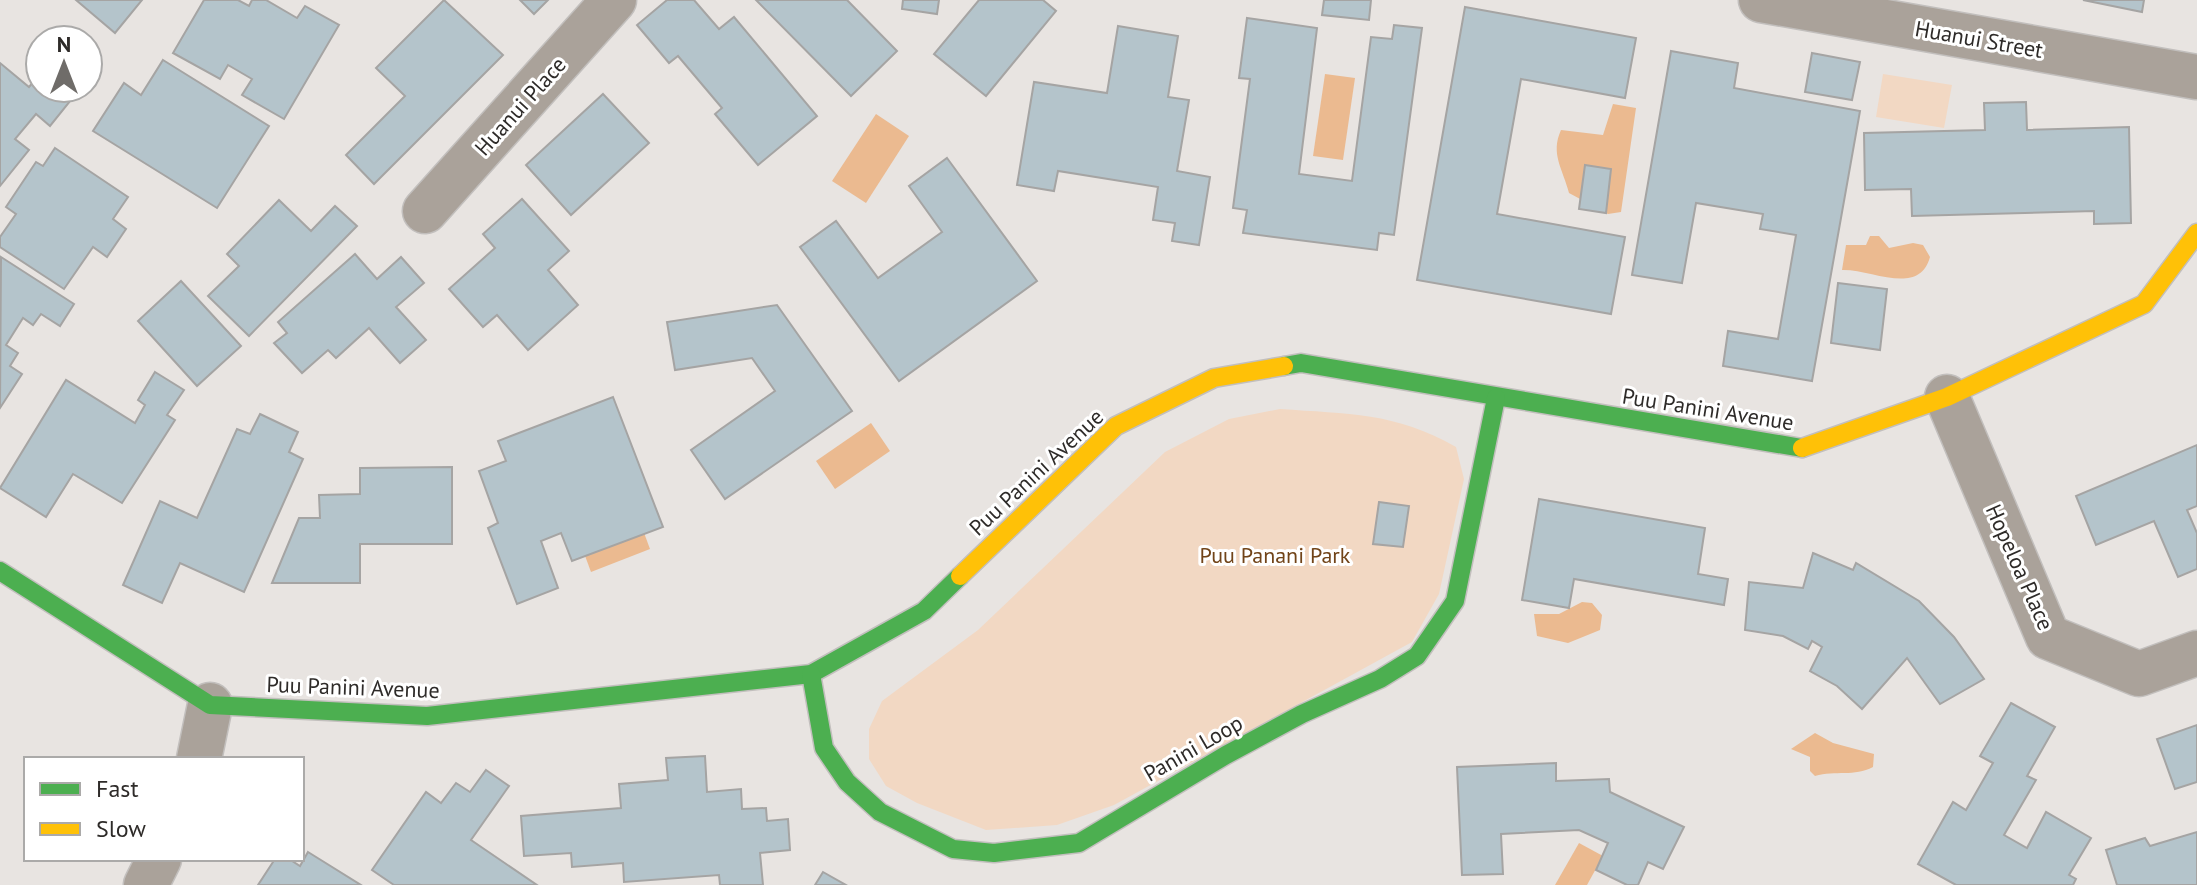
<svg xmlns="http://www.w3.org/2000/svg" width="2197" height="885" font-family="'PT Sans',sans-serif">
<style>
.green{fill:#f2d8c3}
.water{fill:#ebba90}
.building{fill:#b4c4cb;stroke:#a5a4a3;stroke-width:2}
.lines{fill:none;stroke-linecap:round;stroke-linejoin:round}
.street-casing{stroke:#c2bfbd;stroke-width:47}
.fast-casing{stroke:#c2bfbd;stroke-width:21}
.slow-casing{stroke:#c2bfbd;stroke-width:21}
.street{stroke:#aaa29a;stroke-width:44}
.fast{stroke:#4caf50;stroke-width:18}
.slow{stroke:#ffc107;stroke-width:18}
.labels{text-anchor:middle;stroke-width:6;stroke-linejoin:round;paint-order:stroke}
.street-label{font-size:22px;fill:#2e2b29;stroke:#fff}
.park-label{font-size:22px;fill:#714419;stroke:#fff}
</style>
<rect width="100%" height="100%" fill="#e8e4e1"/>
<!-- green -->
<g class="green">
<polygon points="1883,74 1952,85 1944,128 1876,117"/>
<path d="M1280,409C1348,414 1395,412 1456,447L1464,479L1439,594L1412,642L1114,805L1057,825L986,830L917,803L886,786L869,759V729L882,701L978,630L1165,452L1229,419Z"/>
</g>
<!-- water -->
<g class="water">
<polygon points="1325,74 1355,78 1343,160 1313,156"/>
<path d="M1613,104L1636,108L1621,212L1608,214L1569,193C1563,169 1550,154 1561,130L1603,135Z"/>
<polygon points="876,114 909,136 866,203 832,181"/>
<path d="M1870,236H1879L1889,248L1913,243L1923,245L1930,257C1919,297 1872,269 1842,270L1846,245H1866Z"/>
<polygon points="871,423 890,451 835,489 816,461"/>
<polygon points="640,522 650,549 591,572 581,545"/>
<polygon points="1582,602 1592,603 1602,615 1600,630 1568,643 1537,636 1534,614 1559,614"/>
<path d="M1815,733L1833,743L1874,754L1873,767C1854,777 1836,770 1815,776L1810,771V757L1791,749Z"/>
<polygon points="1579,843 1603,856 1587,885 1555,885"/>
</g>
<!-- building -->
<g class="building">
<polygon points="76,0 142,0 115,33"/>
<polygon points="204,0 238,0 249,6 252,0 266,0 297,18 305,6 339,25 284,119 242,95 252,79 228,65 220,79 173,53"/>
<polygon points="444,0 503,55 374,184 346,155 405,96 376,68"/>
<polygon points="520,0 548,0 534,14"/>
<polygon points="667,0 694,0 719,29 734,17 817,116 758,165 715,114 722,108 678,56 669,63 637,25"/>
<polygon points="756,0 847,0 897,51 851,96"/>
<polygon points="903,0 939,0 937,14 902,9"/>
<polygon points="979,0 1043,0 1056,11 986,96 934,54"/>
<polygon points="1324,0 1371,0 1369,20 1322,15"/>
<polygon points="2083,0 2144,0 2142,12"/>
<polygon points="1465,7 1636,38 1625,98 1521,79 1497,214 1625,237 1611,314 1417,280"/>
<polygon points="1247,18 1317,28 1299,174 1352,181 1371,37 1392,39 1394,25 1422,28 1394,235 1379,233 1377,250 1243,233 1247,210 1233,208 1250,79 1239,78"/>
<polygon points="1118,26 1178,36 1168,97 1189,100 1177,171 1210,177 1199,245 1172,241 1175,223 1153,220 1158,187 1058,171 1054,191 1017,185 1034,82 1107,93"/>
<polygon points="1671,51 1738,63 1734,88 1860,111 1812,381 1723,366 1728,331 1778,339 1796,235 1760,229 1763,214 1696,203 1682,283 1632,275"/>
<polygon points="1812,53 1860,62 1852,100 1805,92"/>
<polygon points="163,60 269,126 217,208 93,131 124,83 141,95"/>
<polygon points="0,63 29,87 40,74 40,88 66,88 75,95 50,126 36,114 15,139 29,150 0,186"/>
<polygon points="603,94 649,143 571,215 526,165"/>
<polygon points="2026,102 2027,130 2129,127 2131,223 2094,224 2094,211 1912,216 1911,189 1865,190 1864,133 1985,130 1984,103"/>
<polygon points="55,148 128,197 113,219 126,229 107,257 93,247 64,289 0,247 0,237 16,214 6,207 36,162 43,166"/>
<polygon points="947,158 1037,281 899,381 800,247 836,221 878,278 942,232 909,186"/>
<polygon points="1585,165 1611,169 1606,213 1579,209"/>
<polygon points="522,199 569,251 548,270 578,305 528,350 497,315 483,327 449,289 495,248 483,234"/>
<polygon points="279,200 311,231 335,206 357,226 249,336 208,296 239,266 227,254"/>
<polygon points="355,254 377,279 401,257 424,283 396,307 426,340 400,363 369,328 336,358 328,350 302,373 274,343 287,333 278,322"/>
<polygon points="1,257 74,304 60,326 41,314 33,325 23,318 6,345 18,353 10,366 22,374 0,408"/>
<polygon points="181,281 241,346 197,386 138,321"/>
<polygon points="1838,283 1887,289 1880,350 1831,343"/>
<polygon points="777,305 852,411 725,499 691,450 775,391 752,358 675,370 667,322"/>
<polygon points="155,372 184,390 167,415 175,420 122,503 73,474 46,517 0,488 66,380 135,423 145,405 138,400"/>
<polygon points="613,397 663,527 572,561 561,533 541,541 558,588 517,604 488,528 498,523 479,471 506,461 498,441"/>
<polygon points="260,414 298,432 289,452 303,459 244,592 180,563 162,603 123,585 160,501 197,518 237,429 250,434"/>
<polygon points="2197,445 2197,506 2187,510 2197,533 2197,569 2178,577 2154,521 2096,545 2076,496"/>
<polygon points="452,467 452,544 360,544 360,583 272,583 299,518 320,518 319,495 360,494 360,468"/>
<polygon points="1539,499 1705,528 1698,574 1728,579 1724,605 1574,579 1569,608 1522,600"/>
<polygon points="1379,502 1409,506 1403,547 1373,544"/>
<polygon points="1813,553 1853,570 1856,563 1919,601 1954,637 1984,679 1940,704 1907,658 1862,709 1837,686 1810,671 1822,647 1812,641 1808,649 1783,636 1745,630 1749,582 1803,588"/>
<polygon points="2011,703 2055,727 2027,776 2036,780 2004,835 2027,848 2046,812 2091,838 2069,875 2076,879 2073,885 1956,885 1918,864 1953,802 1966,810 1993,763 1980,756"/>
<polygon points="2197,725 2197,782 2175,789 2157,739"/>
<polygon points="705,756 707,792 741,789 742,809 766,808 767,821 788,819 790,850 760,853 763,885 720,885 719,875 624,882 623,863 572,867 571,853 524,856 521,816 621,808 619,784 668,780 666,758"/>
<polygon points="1556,763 1556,781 1609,779 1610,792 1684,827 1663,869 1648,862 1638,885 1627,885 1596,870 1608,843 1579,830 1501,834 1503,874 1462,875 1457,767"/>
<polygon points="486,770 509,786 471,840 537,885 394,885 372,870 426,792 441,803 456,783 470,792"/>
<polygon points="2197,832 2197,885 2117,885 2106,850 2145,838 2150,846"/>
<polygon points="308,852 361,885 258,885 275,859 289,859 300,866"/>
<polygon points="823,872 846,885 815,885"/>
</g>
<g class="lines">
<defs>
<g id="street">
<polyline points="1761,0 2197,77"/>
<polyline points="425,211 614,0"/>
<polyline points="1947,397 2048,637 2139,674 2197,653"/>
<polyline points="199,759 210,705"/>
<polyline points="146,885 159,859"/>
</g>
<g id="fast">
<polyline points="1284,366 1301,363 1802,448"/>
<polyline points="0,571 210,705 427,716 811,674 924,611 960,576"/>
<polyline points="811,674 824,748 847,782 880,812 953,849 994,853 1079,843 1226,755 1302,714 1380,679 1417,656 1455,601 1496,398"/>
</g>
<g id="slow">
<polyline points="1802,448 1947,397 2144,304 2197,233"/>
<polyline points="960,576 1116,426 1214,378 1284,366"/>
</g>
</defs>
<!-- street casing -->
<use href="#street" class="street-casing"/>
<!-- fast casing -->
<use href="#fast" class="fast-casing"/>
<!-- slow casing -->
<use href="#slow" class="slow-casing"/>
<!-- street -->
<use href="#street" class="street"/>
<!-- fast -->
<use href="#fast" class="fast"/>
<!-- slow -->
<use href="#slow" class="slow"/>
</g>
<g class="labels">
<!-- street labels -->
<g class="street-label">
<text transform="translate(1979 39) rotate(10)" y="8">Huanui Street</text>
<text transform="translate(520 106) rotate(-48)" y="8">Huanui Place</text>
<text transform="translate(1708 409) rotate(9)" y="8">Puu Panini Avenue</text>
<text transform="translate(1036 472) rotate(-43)" y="8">Puu Panini Avenue</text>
<text transform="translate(2020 567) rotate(66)" y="8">Hopeloa Place</text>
<text transform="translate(353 687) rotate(2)" y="8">Puu Panini Avenue</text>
<text transform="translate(1193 748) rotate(-30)" y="8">Panini Loop</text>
</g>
<!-- park labels -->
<g class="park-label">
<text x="1275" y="563">Puu Panani Park</text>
</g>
</g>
<!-- legend -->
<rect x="24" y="757" width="280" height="104" fill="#ffffff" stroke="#abaaa9" stroke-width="2"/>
<rect x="40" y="783" width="40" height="12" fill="#4caf50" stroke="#abaaa9" stroke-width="2"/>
<text x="96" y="797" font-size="24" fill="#2e2b29">Fast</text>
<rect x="40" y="823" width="40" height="12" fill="#ffc107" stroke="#abaaa9" stroke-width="2"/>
<text x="96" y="837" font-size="24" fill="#2e2b29">Slow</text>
<!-- north arrow -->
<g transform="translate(64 64)"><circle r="38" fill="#ffffff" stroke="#abaaa9" stroke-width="2"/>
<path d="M0-6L14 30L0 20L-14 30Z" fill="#6f6c69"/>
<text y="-12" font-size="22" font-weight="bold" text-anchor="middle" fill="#2e2b29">N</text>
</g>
</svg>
